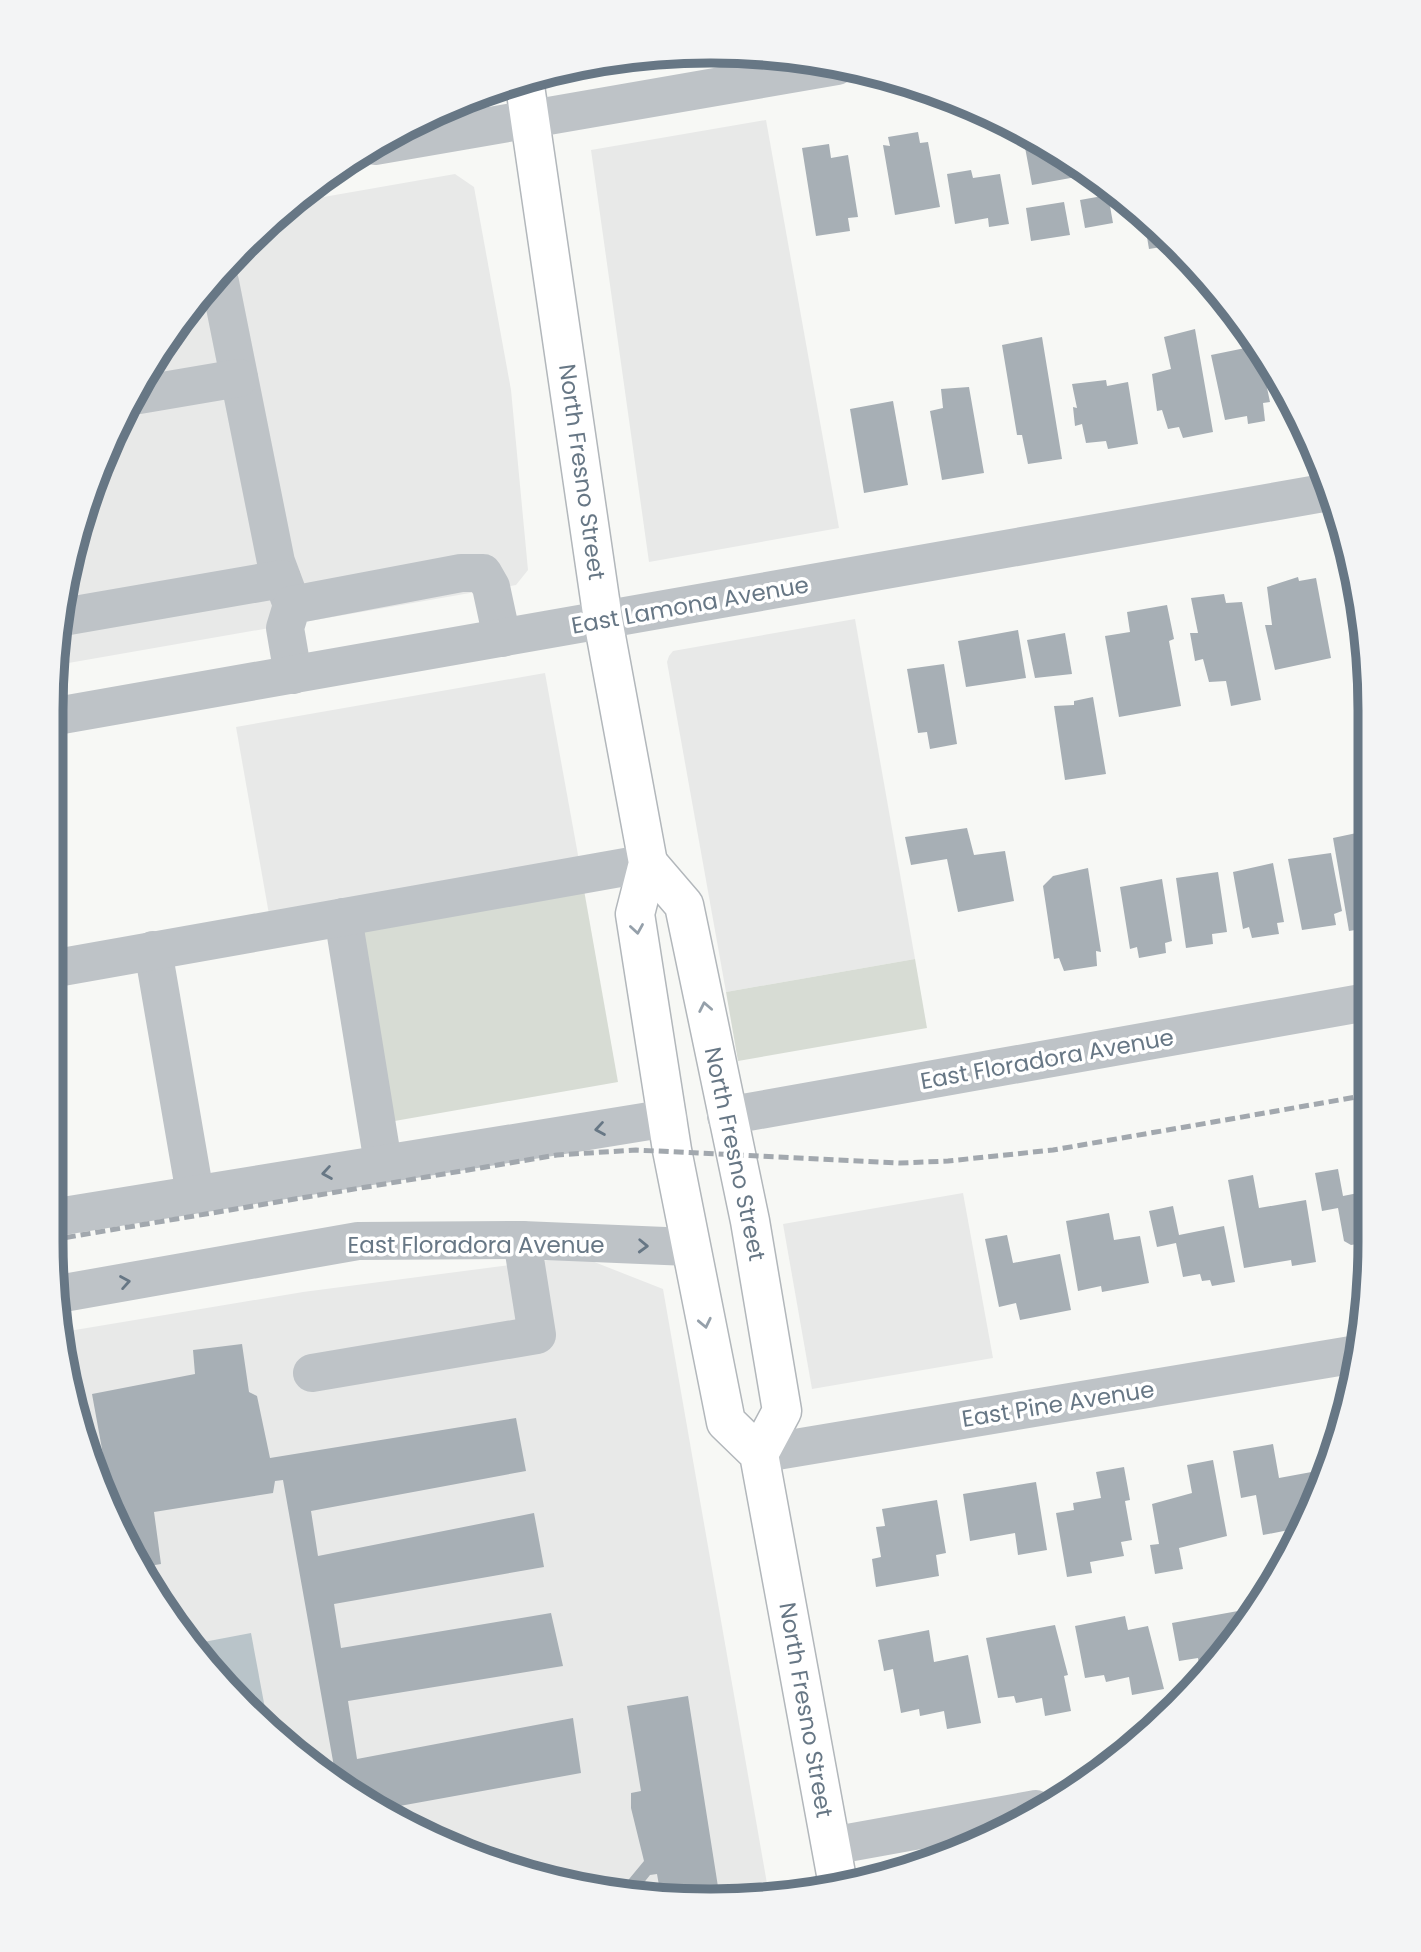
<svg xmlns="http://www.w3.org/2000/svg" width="1421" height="1952" font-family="Poppins,sans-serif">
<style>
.built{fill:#e8e9e8}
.green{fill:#d7dcd4}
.water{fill:#b9c4c9}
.building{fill:#a7afb5}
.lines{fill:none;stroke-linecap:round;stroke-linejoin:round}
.major-casing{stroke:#b2b7bb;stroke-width:41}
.minor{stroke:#bec3c7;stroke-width:38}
.major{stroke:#fff;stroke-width:38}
.rail{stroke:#a2a8ae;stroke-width:5;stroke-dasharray:10 5;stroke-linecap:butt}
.oneway{stroke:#95a0aa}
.oneway2{stroke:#677785}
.labels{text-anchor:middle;stroke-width:7;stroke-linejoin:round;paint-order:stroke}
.street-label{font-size:23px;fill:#677785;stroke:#fff}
.rim{fill:none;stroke:#677785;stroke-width:9}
</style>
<rect width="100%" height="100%" fill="#f7f8f5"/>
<!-- built -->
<g class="built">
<polygon points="766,120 839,528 649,562 591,150"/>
<polygon points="455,174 474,187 511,390 528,570 516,585 57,665 73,540 162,344 295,202"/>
<polygon points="855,619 915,959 726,992 667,662 669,656 673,651"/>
<polygon points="545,673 580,866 270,920 236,727"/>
<polygon points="963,1193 993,1358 812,1389 783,1224"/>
<polygon points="579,1256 663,1289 769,1895 582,1889 419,1833 276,1738 162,1608 73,1413 63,1332 303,1292"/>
</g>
<!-- green -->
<g class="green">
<polygon points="584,890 618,1082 389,1122 355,930"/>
<polygon points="915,959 927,1028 738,1061 726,992"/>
</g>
<!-- water -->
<polygon class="water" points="251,1633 269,1730 193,1644"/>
<!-- building -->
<g class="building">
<polygon points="1022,131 1040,139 1073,163 1076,177 1032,185"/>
<polygon points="918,132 920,143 928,142 940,207 895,215 883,145 890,146 888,137"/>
<polygon points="829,144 831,158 848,155 858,217 848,218 850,231 816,236 802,148"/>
<polygon points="971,170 973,178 1000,174 1009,224 989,227 988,218 955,224 947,174"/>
<polygon points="1108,195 1113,223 1085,228 1080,200"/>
<polygon points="1064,202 1070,235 1031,241 1026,208"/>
<polygon points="1143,213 1145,214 1174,245 1149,249"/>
<polygon points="1195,329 1213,432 1183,438 1179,427 1168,429 1162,410 1157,411 1152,374 1171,369 1164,337"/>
<polygon points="1042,337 1062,459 1028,464 1022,435 1017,435 1002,345"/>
<polygon points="1255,346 1260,354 1270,402 1263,403 1265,421 1248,424 1247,416 1225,420 1211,355"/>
<polygon points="1106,380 1107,386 1128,382 1138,444 1108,449 1106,441 1086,443 1082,424 1075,426 1073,407 1077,408 1072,384"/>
<polygon points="969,387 984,473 942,480 930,411 943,408 941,389"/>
<polygon points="893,401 908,485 864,493 850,409"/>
<polygon points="1298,577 1299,581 1316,578 1331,658 1275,670 1265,625 1272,625 1267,587"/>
<polygon points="1224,594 1226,603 1242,602 1261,700 1231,706 1226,681 1209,682 1203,659 1195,661 1190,633 1198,633 1191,598"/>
<polygon points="1167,605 1174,639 1169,641 1181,706 1119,717 1105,636 1130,632 1127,612"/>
<polygon points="1018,630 1026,678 966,687 958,641"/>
<polygon points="1065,633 1072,674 1035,678 1027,640"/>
<polygon points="944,664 957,744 930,749 927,732 918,733 907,669"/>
<polygon points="1093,697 1106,774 1065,780 1054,706 1074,705 1074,701"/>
<polygon points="967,828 974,855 1005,851 1014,901 958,912 947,859 911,865 905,837"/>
<polygon points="1366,831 1367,928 1349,931 1333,838"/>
<polygon points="1331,853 1342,911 1334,914 1336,925 1302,930 1288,859"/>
<polygon points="1273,863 1284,922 1277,923 1279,934 1252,938 1249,927 1243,929 1233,872"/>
<polygon points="1088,868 1101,952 1096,951 1097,966 1064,971 1059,958 1054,959 1043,886 1053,876"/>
<polygon points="1218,872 1227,932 1212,934 1213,944 1186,948 1176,878"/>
<polygon points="1162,879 1172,941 1165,943 1166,953 1139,958 1137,947 1130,949 1120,887"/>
<polygon points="1338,1169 1343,1196 1368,1191 1369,1242 1351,1245 1344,1241 1338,1208 1322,1211 1315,1173"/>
<polygon points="1253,1175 1259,1208 1306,1200 1316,1262 1292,1266 1291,1260 1244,1268 1228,1180"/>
<polygon points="1173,1206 1179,1235 1224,1226 1235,1282 1212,1286 1210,1280 1202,1281 1200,1274 1183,1277 1176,1243 1157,1247 1149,1211"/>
<polygon points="1109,1213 1114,1240 1140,1236 1149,1283 1102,1292 1101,1286 1078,1291 1066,1221"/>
<polygon points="1007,1235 1013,1263 1060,1254 1071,1310 1020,1320 1016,1303 999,1307 985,1239"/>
<polygon points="242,1344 249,1392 257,1396 270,1458 516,1418 526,1471 311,1511 318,1556 534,1513 544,1567 334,1604 341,1648 551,1613 563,1666 348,1701 357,1759 573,1718 581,1773 383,1809 336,1778 283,1480 275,1481 273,1493 154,1512 161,1564 143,1567 110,1493 92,1394 195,1374 193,1350"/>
<polygon points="1273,1444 1279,1478 1317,1471 1320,1487 1304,1527 1263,1535 1256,1495 1241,1498 1233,1451"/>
<polygon points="1213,1460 1227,1536 1179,1548 1183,1569 1155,1574 1150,1545 1159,1544 1152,1504 1192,1493 1187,1465"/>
<polygon points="1124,1467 1130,1500 1125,1501 1132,1540 1121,1542 1124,1556 1090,1562 1092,1573 1067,1577 1056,1513 1074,1510 1073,1503 1101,1498 1096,1472"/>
<polygon points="1036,1482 1047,1550 1018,1555 1015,1533 970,1541 963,1494"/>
<polygon points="937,1500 946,1553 936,1555 939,1576 876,1587 872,1559 881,1557 876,1527 885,1526 882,1509"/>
<polygon points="1238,1611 1241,1626 1216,1662 1199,1665 1198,1658 1179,1661 1172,1623"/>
<polygon points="1125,1616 1128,1630 1148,1626 1164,1689 1132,1695 1129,1677 1106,1682 1104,1675 1085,1678 1075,1626"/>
<polygon points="1055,1625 1068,1675 1064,1676 1071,1711 1045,1716 1042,1698 1016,1703 1014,1696 998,1698 986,1638"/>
<polygon points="929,1630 934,1662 968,1655 981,1723 947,1729 944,1711 920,1716 919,1709 901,1713 893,1669 884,1671 878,1640"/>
<polygon points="688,1696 719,1893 660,1891 657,1874 650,1875 638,1890 620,1890 644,1861 631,1808 631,1793 641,1791 627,1706"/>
</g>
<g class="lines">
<defs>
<g id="major">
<polyline points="524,79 603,620 648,863 635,914 672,1150 726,1422 759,1454 838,1885"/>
<polyline points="648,863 684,905 750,1221 782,1411 759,1454"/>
</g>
</defs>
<!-- major casing -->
<use href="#major" class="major-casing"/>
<!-- minor -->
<g class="minor">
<polyline points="375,146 837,66"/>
<polyline points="220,282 276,562 292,605"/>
<polyline points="139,395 239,378"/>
<polyline points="63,617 282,579"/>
<polyline points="293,675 285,628 292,605 461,573 483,573 491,587 502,638"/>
<polyline points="51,717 1329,492"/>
<polyline points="343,917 383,1163"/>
<polyline points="153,950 195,1194"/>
<polyline points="51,969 648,863"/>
<polyline points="726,1116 1367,1002"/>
<polyline points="51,1218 668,1118"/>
<polyline points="58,1294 358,1241 522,1240 689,1247"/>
<polyline points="312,1373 537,1335 522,1240"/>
<polyline points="759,1454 1357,1354"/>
<polyline points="831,1846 1036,1809"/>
</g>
<!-- major -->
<use href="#major" class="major"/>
<!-- rail -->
<polyline class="rail" points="51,1240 557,1155 636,1150 900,1163 948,1161 1053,1150 1368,1095"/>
</g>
<!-- one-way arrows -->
<defs><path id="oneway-chevron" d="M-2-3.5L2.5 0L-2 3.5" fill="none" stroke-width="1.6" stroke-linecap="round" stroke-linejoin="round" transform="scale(1.75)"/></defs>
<g class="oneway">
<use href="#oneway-chevron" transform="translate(637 929) rotate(81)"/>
<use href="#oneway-chevron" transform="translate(705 1007) rotate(-101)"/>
<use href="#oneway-chevron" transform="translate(705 1323) rotate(78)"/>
</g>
<g class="oneway2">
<use href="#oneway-chevron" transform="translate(600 1129) rotate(171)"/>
<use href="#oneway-chevron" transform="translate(327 1173) rotate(171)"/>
<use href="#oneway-chevron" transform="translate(643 1246) rotate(2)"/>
<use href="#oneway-chevron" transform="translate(125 1282) rotate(-10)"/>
</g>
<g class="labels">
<!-- street labels -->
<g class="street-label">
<text transform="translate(582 472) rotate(82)" y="8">North Fresno Street</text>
<text transform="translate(690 605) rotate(-10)" y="8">East Lamona Avenue</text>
<text transform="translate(1047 1059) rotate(-10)" y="8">East Floradora Avenue</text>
<text transform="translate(735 1154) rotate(78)" y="8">North Fresno Street</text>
<text x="476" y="1253">East Floradora Avenue</text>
<text transform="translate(1058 1404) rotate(-9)" y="8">East Pine Avenue</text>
<text transform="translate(806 1710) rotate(80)" y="8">North Fresno Street</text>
</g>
</g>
<!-- crop -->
<path d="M0 0H1421V1952H0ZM710 63H711A647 647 0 0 1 1358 710V1242A647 647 0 0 1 711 1889H710A647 647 0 0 1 63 1242V710A647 647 0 0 1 710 63Z" fill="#f3f4f5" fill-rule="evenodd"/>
<path class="rim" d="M710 63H711A647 647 0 0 1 1358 710V1242A647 647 0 0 1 711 1889H710A647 647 0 0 1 63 1242V710A647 647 0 0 1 710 63Z"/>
</svg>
